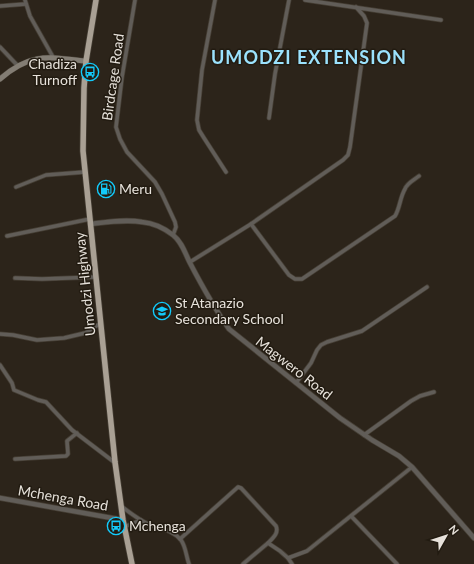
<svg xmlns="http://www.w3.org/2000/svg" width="474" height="564" font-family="Lato,sans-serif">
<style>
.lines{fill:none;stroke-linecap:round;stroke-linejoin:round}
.minor-casing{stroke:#463f35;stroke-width:5}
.tertiary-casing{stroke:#463f35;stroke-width:6}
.secondary-casing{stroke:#463f35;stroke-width:6}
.trunk-casing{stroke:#463f35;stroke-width:7}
.minor{stroke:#615d58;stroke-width:3.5}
.tertiary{stroke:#615d58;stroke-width:4.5}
.secondary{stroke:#837d74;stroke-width:5}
.trunk{stroke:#a9a094;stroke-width:5.5}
.labels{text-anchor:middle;stroke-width:3;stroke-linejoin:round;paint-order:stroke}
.poi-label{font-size:14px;fill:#e7e2db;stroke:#221b11;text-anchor:start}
.street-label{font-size:14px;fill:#e7e2db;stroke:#221b11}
.district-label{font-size:18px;font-weight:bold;letter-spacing:1px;fill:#9be2fd;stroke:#221b11}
</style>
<rect width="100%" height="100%" fill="#2c241a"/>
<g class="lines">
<defs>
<g id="minor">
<polyline points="25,0 30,16 53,57"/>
<polyline points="135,0 122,77 116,127 120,139 127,152 155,182 162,194 175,222 176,227 173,235"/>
<polyline points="215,0 202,70 197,120 199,130 204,138 226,172"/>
<polyline points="305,0 441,20"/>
<polyline points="0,6 26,4"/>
<polyline points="0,47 18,66"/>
<polyline points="269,118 275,74 289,0"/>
<polyline points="16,187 46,175 85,172"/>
<path d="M251,224L289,275L295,279H302L395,216C400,208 400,197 405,189C407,183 414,180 419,176"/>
<polyline points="7,236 90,219"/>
<polyline points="190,262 251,224 343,160 348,155 350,147 367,23 364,16 356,7"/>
<polyline points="15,278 42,279 96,277"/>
<polyline points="0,334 13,335 37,340 64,338 85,333 101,323"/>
<polyline points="0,365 12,383 14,390 38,400 46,402 72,430 114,462"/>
<polyline points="296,383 311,363 317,350 321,345 327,342 362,331 427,287"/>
<polyline points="364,435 411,401 420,396 434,392"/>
<polyline points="15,459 66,456 68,454 67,441 77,433"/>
<path d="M121,506C130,513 139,520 150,525C161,529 173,530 181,540C186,547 186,556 189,564"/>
<polyline points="351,516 397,564"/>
<polyline points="124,527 141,520"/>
<path d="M180,539L238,487L241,488L276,526C279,533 273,538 268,543"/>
<polyline points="288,558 292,564"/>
<polyline points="243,564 268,543 280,551 288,558 307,551 412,467"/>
</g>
<g id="tertiary">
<path d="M90,224C107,222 126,219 142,222C153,223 164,228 173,235C182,242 185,253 190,263C202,286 215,309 229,329L340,418L372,440L399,456L412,467L474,538"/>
<polyline points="0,498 123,520"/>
</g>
<path id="secondary" d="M0,79C31,52 48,57 86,61"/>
<polyline id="trunk" points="96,0 86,61 84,88 83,151 115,462 123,520 132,564"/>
</defs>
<!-- minor casing -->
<use href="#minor" class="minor-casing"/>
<!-- tertiary casing -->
<use href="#tertiary" class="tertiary-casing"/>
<!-- secondary casing -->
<use href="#secondary" class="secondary-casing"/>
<!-- trunk casing -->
<use href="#trunk" class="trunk-casing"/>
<!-- minor -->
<use href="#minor" class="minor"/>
<!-- tertiary -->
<use href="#tertiary" class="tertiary"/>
<!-- secondary -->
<use href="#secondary" class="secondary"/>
<!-- trunk -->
<use href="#trunk" class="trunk"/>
</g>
<!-- icons -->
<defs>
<symbol id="bus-ring" viewBox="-11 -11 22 22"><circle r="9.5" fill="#221b11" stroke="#13cafb" stroke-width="1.5"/><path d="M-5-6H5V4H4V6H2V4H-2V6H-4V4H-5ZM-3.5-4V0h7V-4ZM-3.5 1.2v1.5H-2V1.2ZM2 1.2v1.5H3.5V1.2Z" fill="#13cafb"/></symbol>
<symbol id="fuel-ring" viewBox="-11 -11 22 22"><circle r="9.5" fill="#221b11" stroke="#13cafb" stroke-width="1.5"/><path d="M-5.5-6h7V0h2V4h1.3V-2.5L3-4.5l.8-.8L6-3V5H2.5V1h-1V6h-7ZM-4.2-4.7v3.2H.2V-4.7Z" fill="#13cafb"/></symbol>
<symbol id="school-ring" viewBox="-11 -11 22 22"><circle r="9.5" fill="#221b11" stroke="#13cafb" stroke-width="1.5"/><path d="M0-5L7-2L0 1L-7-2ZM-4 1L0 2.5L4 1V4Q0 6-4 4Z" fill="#13cafb"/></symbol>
</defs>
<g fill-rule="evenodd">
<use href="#bus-ring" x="80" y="62" width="20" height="20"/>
<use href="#fuel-ring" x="96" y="179" width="20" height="20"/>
<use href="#school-ring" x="152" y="301" width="20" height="20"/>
<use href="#bus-ring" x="106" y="516" width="20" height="20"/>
</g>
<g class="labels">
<!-- poi labels -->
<g class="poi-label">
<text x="77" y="69" text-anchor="end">Chadiza<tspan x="77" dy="16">Turnoff</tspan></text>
<text x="119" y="194">Meru</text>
<text x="175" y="308">St Atanazio<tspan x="175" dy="16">Secondary School</tspan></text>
<text x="129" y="531">Mchenga</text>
</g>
<!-- street labels -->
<g class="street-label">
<text transform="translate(113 77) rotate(-82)" y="5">Birdcage Road</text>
<text transform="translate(85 284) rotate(-96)" y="5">Umodzi Highway</text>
<text transform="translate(294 368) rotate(38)" y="5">Magwero Road</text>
<text transform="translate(63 498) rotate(10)" y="5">Mchenga Road</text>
</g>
<!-- district labels -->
<g class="district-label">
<text x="309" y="64">UMODZI EXTENSION</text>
</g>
</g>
<!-- north arrow -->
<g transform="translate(446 536) rotate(51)" stroke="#221b11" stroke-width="3" paint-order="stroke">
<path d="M0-3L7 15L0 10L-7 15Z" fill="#e7e2db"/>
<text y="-6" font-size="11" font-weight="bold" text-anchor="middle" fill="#e7e2db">N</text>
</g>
</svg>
